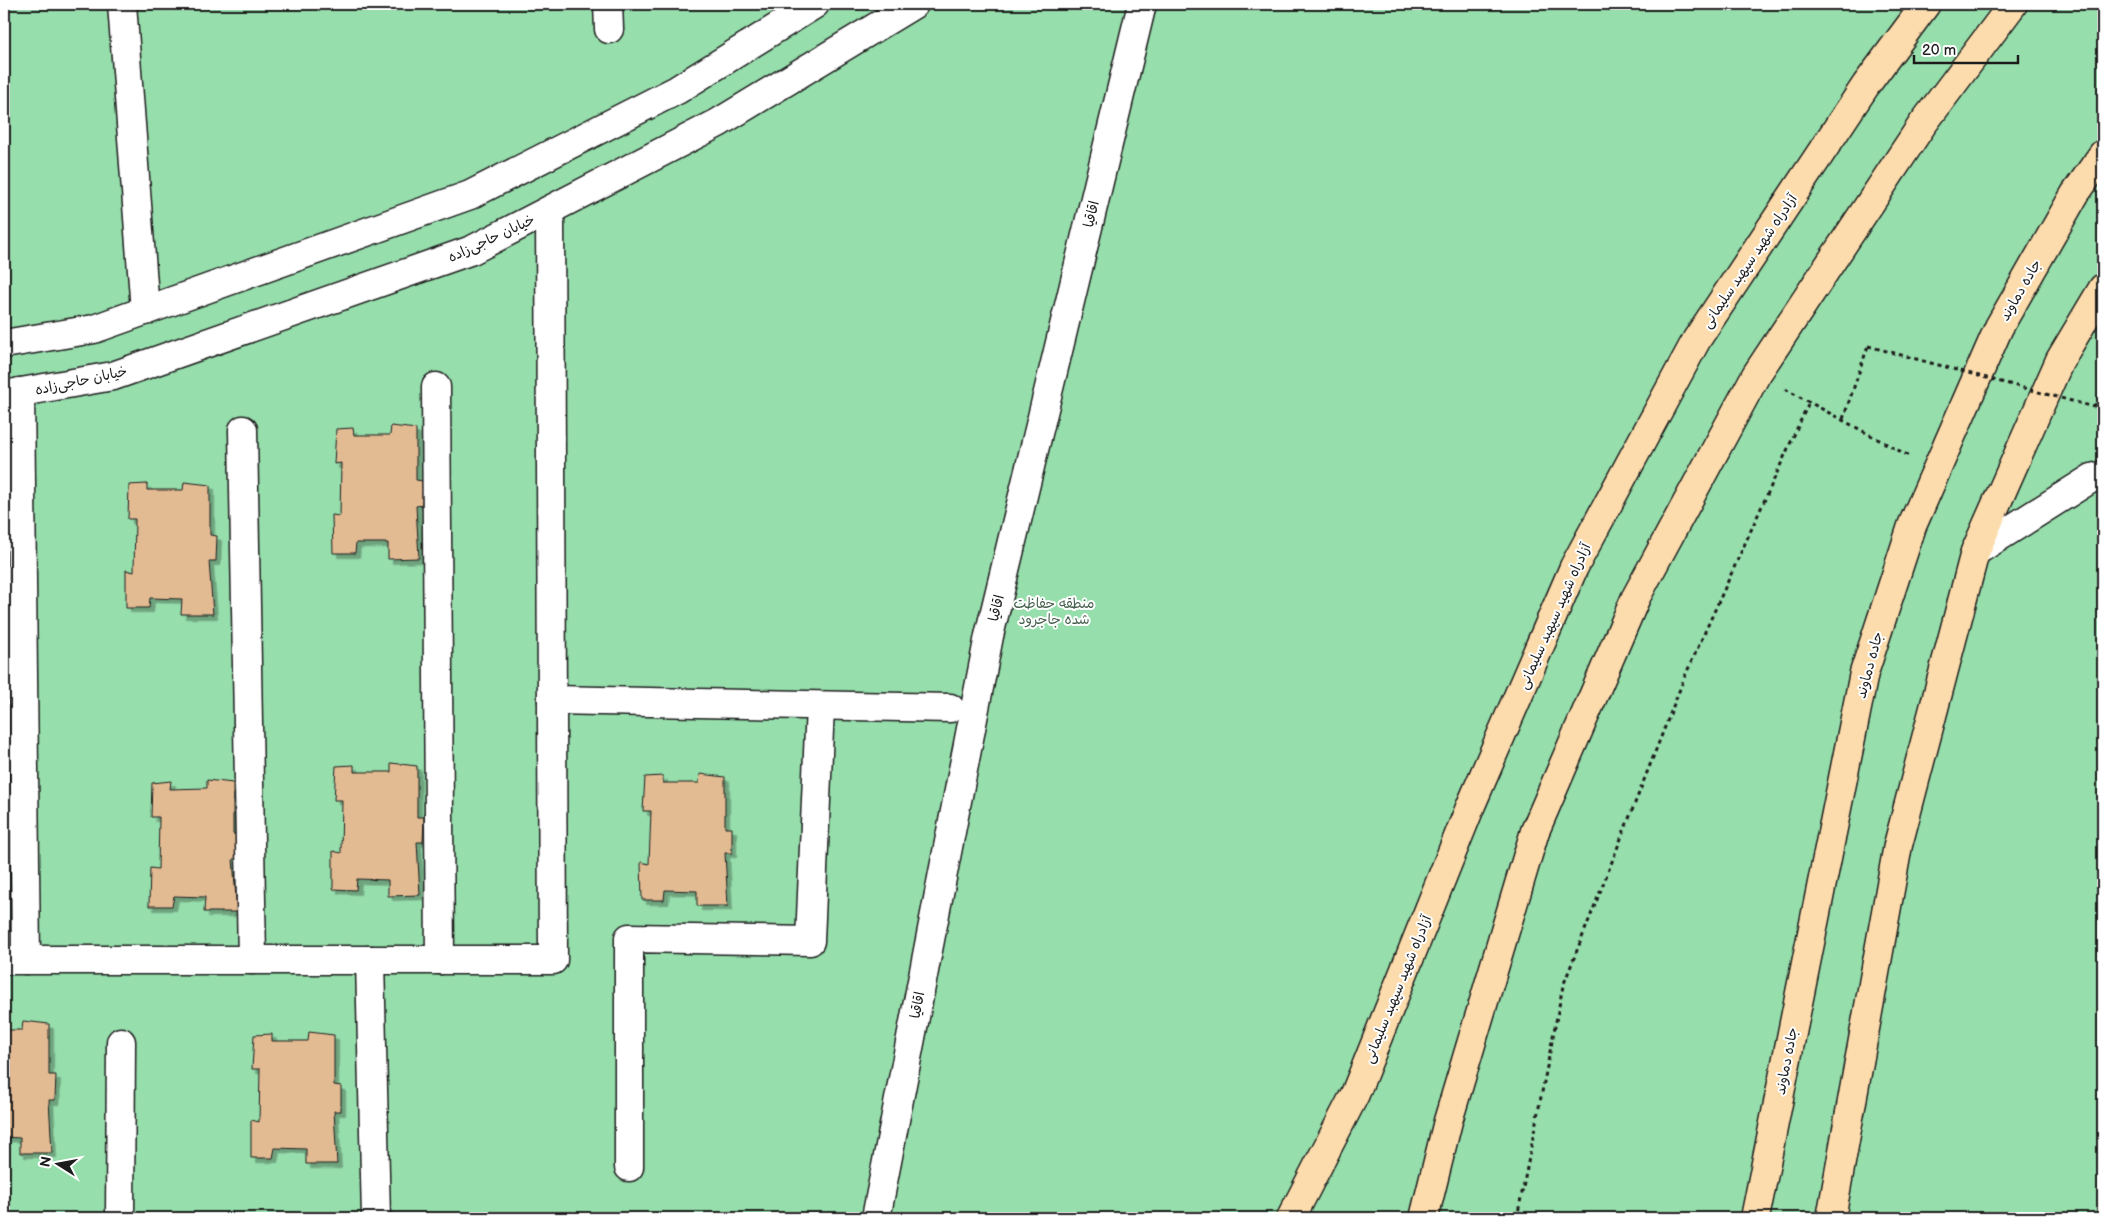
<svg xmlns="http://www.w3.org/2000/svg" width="2107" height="1222" font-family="'Balsamiq Sans','Playpen Sans Arabic',sans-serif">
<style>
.green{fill:#96deac;stroke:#597d64}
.building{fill:#e3bb93;stroke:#1c1c1c;filter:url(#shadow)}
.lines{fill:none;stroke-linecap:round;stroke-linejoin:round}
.minor-casing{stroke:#1c1c1c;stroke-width:31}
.highway-casing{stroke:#1c1c1c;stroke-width:31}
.path{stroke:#1c1c1c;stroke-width:3;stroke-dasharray:4 4;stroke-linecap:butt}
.minor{stroke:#fff;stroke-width:28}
.highway{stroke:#fcdcac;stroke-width:28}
.path-bridge{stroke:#1c1c1c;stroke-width:3;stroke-dasharray:4 4;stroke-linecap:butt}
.labels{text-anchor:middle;stroke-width:4;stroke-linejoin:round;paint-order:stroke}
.street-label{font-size:14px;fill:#1c1c1c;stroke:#fff}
.park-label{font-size:14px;fill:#47604e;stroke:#fff}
</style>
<defs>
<filter id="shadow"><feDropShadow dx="4.5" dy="4.5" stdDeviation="0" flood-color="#0004"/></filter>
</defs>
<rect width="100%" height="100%" fill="#fff"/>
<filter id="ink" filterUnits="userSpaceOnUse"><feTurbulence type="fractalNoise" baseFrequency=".02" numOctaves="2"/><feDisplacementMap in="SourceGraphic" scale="10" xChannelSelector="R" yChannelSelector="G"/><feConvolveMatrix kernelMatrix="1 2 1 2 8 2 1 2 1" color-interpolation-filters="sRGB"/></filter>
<g filter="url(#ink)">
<!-- green -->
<rect class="green" x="4" y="4" width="2099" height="1214"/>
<!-- building -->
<g class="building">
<polygon points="391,426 416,429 416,480 423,481 422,505 416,506 419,558 388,559 388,543 356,543 355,553 333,553 332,515 340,516 341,463 334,464 336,429 353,428 354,435 390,435"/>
<polygon points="184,482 210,485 210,535 217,536 216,561 209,561 213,614 181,614 182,599 150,598 149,608 126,608 126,570 134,572 135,519 128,519 129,485 147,484 147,490 183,490"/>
<polygon points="391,763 417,766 417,817 424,817 423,842 417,842 420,895 388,896 388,880 357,879 356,890 333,889 333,851 341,853 342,800 334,800 336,766 354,765 354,772 391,772"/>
<polygon points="700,774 725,777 725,828 732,828 732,853 725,853 728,906 697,906 697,891 665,890 664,900 642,900 641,862 649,864 651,811 643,811 645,777 663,776 663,783 699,783"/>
<polygon points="207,780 233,783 233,834 240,834 239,859 233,859 237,912 204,912 205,897 174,896 172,906 149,906 150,868 158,869 159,817 151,817 152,783 171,781 170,789 207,788"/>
<polygon points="23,1021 49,1024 49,1075 56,1075 55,1100 49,1100 52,1153 20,1153 20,1138 4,1137 4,1030 22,1030"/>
<polygon points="309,1032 334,1035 334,1085 341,1086 341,1111 334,1111 337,1164 306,1164 306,1149 275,1148 273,1158 251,1158 251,1120 259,1122 260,1069 252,1069 254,1035 272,1034 272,1041 308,1041"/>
</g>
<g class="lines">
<defs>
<g id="minor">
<polyline points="122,4 145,311"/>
<polyline points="608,4 609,29"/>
<polyline points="4,344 94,329 470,195 677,90 815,4"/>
<polyline points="436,387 440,960"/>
<polyline points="20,392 26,960"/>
<polyline points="4,395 113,376 472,250 718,123 914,4"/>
<polyline points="243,430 252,960"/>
<polyline points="1975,552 2092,478 2103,475"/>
<polyline points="552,700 950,708"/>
<polyline points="4,960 553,960 550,210"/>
<polyline points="370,960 376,1218"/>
<polyline points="629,1167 629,938 810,941 820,706"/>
<polyline points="120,1218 121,1042"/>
<polyline points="876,1218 989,636 1142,4"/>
</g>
<g id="highway">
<polyline points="1291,1218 1355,1094 1471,805 1574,567 1697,339 1866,85 1926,4"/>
<polyline points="1424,1218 1448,1121 1535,831 1636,597 1756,375 1922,125 2013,4"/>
<polyline points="1755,1218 1864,673 1912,526 1999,327 2075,194 2103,154"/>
<polyline points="1831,1218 1898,845 1975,552 2060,360 2103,288"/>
</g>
</defs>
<!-- minor casing -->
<use href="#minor" class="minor-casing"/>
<!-- highway casing -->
<use href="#highway" class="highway-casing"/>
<!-- path -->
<g class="path">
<polyline points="1785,389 1909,456"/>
<polyline points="2094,407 2103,389"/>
<polyline points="1843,419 1868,346"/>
<polyline points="1517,1218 1563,986 1685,676 1809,402"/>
</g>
<!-- minor -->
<use href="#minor" class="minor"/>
<!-- highway -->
<use href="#highway" class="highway"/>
<!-- path-bridge -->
<polyline class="path-bridge" points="1868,346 2094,407"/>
</g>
</g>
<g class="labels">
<!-- street labels -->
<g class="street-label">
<text transform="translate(1091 214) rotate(-76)" y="5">اقاقیا</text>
<text transform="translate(491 238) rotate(-25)" y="5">خیابان حاجی‌زاده</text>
<text transform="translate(1749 261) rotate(-56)" y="5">آزادراه شهید سپهبد سلیمانی</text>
<text transform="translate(2020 290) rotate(-60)" y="5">جاده دماوند</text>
<text transform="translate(81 380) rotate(-12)" y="5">خیابان حاجی‌زاده</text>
<text transform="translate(996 608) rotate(-76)" y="5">اقاقیا</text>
<text transform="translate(1554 616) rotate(-66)" y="5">آزادراه شهید سپهبد سلیمانی</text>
<text transform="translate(1869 665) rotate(-75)" y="5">جاده دماوند</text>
<text transform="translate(1397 989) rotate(-68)" y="5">آزادراه شهید سپهبد سلیمانی</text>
<text transform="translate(917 1005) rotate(-79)" y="5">اقاقیا</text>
<text transform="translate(1786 1061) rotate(-79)" y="5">جاده دماوند</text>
</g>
<!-- park labels -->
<g class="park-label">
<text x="1054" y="608">منطقه حفاظت<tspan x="1054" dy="16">شده جاجرود</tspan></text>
</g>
</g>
<!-- margin -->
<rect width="2107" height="1222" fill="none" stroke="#fff" stroke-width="20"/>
<rect x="10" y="10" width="2087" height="1202" fill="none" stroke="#1c1c1c" stroke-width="2" filter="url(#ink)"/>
<!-- north arrow -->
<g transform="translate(58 1164) rotate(281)" stroke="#ffffff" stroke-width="4" paint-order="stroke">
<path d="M0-4L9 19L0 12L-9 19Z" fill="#1c1c1c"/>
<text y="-8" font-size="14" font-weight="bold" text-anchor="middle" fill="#1c1c1c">N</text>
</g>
<!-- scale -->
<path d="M1914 55v8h104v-8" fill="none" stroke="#1c1c1c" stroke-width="2.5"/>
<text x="1922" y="55" font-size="15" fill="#1c1c1c" stroke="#ffffff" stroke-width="4" paint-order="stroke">20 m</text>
</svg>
